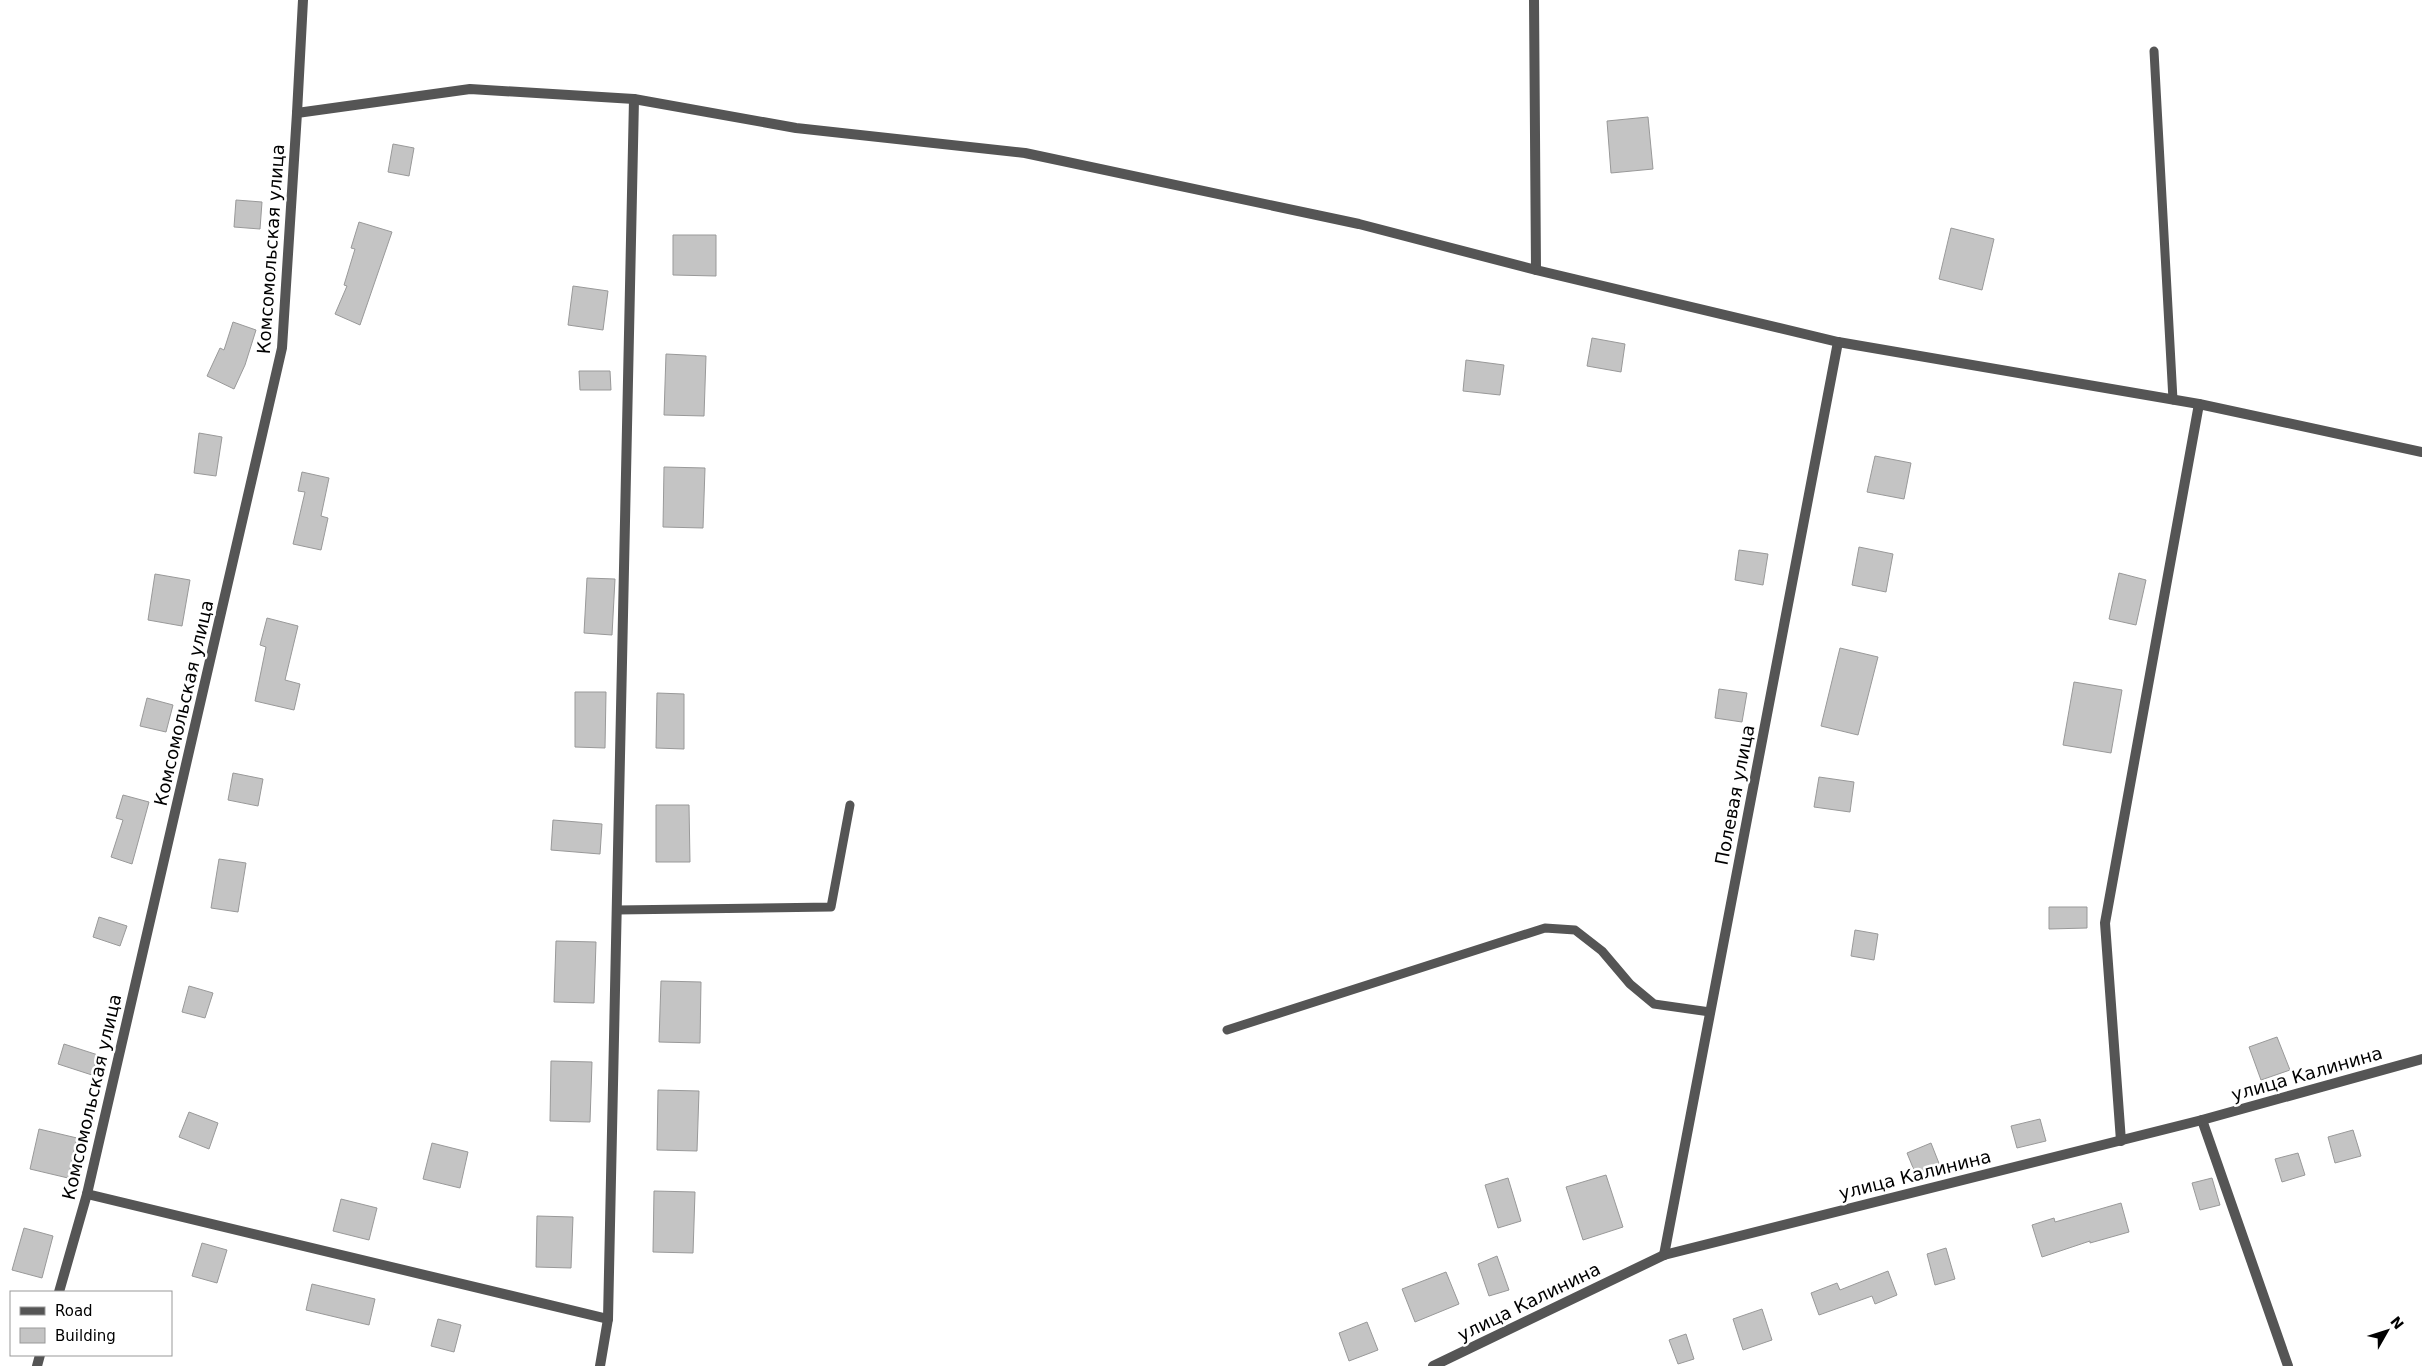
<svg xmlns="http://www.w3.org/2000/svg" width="2422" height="1366" font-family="'DejaVu Sans',sans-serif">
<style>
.building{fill:#c4c4c4;stroke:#999}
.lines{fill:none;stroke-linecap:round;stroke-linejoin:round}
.service{stroke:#555;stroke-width:9}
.minor{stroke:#555;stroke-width:10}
.tertiary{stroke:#555;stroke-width:10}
.labels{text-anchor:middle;stroke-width:5;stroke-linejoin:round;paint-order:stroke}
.street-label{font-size:18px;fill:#000;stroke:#fff}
</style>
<rect width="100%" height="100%" fill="#fff"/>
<!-- building -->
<g class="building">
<polygon points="1648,117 1653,169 1611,173 1607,121"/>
<polygon points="393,144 414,148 409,176 388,172"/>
<polygon points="236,200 262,202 260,229 234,227"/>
<polygon points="359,222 392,232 360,325 335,314 347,286 344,285 355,249 351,248"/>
<polygon points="1951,228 1994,239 1982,290 1939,279"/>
<polygon points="673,235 716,235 716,276 673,275"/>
<polygon points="573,286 608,291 603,330 568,325"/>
<polygon points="233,322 256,330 245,365 234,389 207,376 220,348 224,350"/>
<polygon points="1592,338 1625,344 1621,372 1587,366"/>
<polygon points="666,354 706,356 704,416 664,415"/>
<polygon points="1466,360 1504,365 1500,395 1463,391"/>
<polygon points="579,371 610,371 611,390 580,390"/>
<polygon points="199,433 222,437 216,476 194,473"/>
<polygon points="1875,456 1911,463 1904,499 1867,492"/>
<polygon points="664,467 705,468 703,528 663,527"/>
<polygon points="302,472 329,478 321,516 328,518 321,550 293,544 305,492 298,491"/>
<polygon points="1859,547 1893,554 1886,592 1852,585"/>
<polygon points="1739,550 1768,554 1763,585 1735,580"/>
<polygon points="2119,573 2146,580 2136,625 2109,619"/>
<polygon points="155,574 190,580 182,626 148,620"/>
<polygon points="587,578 615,579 612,635 584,633"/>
<polygon points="267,618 298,626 285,680 300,684 294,710 255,701 266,647 260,645"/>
<polygon points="1840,648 1878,657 1858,735 1821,726"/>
<polygon points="2074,682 2122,690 2111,753 2063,745"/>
<polygon points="1719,689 1747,693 1742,722 1715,718"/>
<polygon points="575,692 606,692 605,748 575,747"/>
<polygon points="657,693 684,694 684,749 656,748"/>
<polygon points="147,698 173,705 166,732 140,726"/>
<polygon points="233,773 263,779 258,806 228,800"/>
<polygon points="1819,777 1854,782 1850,812 1814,807"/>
<polygon points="123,795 149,802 132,864 111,857 123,820 116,818"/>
<polygon points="656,805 689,805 690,862 656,862"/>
<polygon points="553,820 602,824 600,854 551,850"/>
<polygon points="219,859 246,863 238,912 211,908"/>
<polygon points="2049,907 2087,907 2087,928 2049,929"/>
<polygon points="99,917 127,926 120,946 93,937"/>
<polygon points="1855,930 1878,934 1874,960 1851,956"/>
<polygon points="556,941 596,942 594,1003 554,1002"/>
<polygon points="661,981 701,982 700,1043 659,1042"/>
<polygon points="189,986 213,993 205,1018 182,1012"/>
<polygon points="2277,1037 2290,1070 2261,1080 2249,1047"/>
<polygon points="64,1044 98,1055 92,1075 58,1064"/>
<polygon points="551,1061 592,1062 590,1122 550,1121"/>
<polygon points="658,1090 699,1091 697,1151 657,1150"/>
<polygon points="189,1112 218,1123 209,1149 179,1137"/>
<polygon points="2040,1119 2046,1141 2017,1148 2011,1126"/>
<polygon points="39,1129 77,1138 68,1178 30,1169"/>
<polygon points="2353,1130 2361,1156 2335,1163 2328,1137"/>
<polygon points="432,1143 468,1152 460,1188 423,1179"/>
<polygon points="1931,1143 1942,1171 1918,1180 1907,1153"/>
<polygon points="2298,1153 2305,1175 2282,1182 2275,1159"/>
<polygon points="1606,1175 1623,1227 1583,1240 1566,1187"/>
<polygon points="1508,1178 1521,1221 1498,1228 1485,1185"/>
<polygon points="2212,1178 2220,1205 2200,1210 2192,1183"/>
<polygon points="654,1191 695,1192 693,1253 653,1252"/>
<polygon points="341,1199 377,1208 369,1240 333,1231"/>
<polygon points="2121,1203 2129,1232 2090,1243 2090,1241 2042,1257 2032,1225 2054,1218 2055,1222"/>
<polygon points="537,1216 573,1217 571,1268 536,1267"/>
<polygon points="24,1228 53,1236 42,1278 12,1270"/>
<polygon points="202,1243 227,1250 217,1283 192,1276"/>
<polygon points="1946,1248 1955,1279 1935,1285 1927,1254"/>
<polygon points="1497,1256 1509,1290 1489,1296 1478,1264"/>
<polygon points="1888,1271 1897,1295 1875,1304 1872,1296 1819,1315 1811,1293 1837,1283 1840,1290"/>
<polygon points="1446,1272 1459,1304 1415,1322 1402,1289"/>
<polygon points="312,1284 375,1299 369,1325 306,1310"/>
<polygon points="1762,1309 1772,1340 1743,1350 1733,1319"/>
<polygon points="438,1319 461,1325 454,1352 431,1346"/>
<polygon points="1367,1322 1378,1350 1349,1361 1339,1333"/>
<polygon points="1686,1334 1694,1359 1678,1364 1669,1340"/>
</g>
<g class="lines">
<!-- service -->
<g class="service">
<polyline points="2154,51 2173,400"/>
<polyline points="617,910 831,907 850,805"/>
<polyline points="1227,1030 1545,928 1575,930 1602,951 1630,984 1654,1004 1710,1012"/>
</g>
<!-- minor -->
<g class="minor">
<polyline points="1534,0 1536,270"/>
<polyline points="2202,1120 2288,1366"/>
<polyline points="2121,1141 2105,923 2199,404"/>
<polyline points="87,1194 608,1319"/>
<polyline points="1664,1255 1838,342"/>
<polyline points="59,1292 87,1194 282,348 297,113 470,89 634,99 796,128 1025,153 1359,224 1536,270 1838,342 2199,404 2422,452"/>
<polyline points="37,1366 40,1355"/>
<polyline points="600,1366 608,1319 634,99"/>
<polyline points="1433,1366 1664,1255 2202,1120 2422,1059"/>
</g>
<!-- tertiary -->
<polyline class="tertiary" points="297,113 303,0"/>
</g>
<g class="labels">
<!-- street labels -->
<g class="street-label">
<text transform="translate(271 249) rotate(-86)" y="6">Комсомольская улица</text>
<text transform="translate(184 703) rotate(-77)" y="6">Комсомольская улица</text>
<text transform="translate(1735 795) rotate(-79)" y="6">Полевая улица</text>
<text transform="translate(2307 1074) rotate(-16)" y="6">улица Калинина</text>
<text transform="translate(92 1097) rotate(-77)" y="6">Комсомольская улица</text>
<text transform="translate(1915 1175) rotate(-14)" y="6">улица Калинина</text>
<text transform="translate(1529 1302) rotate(-26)" y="6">улица Калинина</text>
</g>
</g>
<!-- legend -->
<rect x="10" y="1291" width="162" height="65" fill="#ffffff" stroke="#999999"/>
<rect x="20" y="1307" width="25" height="8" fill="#555555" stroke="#999999"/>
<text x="55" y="1316" font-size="15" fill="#000000">Road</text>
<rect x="20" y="1328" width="25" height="15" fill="#c4c4c4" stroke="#999999"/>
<text x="55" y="1341" font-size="15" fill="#000000">Building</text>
<!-- north arrow -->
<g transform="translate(2387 1331) rotate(51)" stroke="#ffffff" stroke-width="4" paint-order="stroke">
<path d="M0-4L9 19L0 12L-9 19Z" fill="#000000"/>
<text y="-8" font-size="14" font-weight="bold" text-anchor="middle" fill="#000000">N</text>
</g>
</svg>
